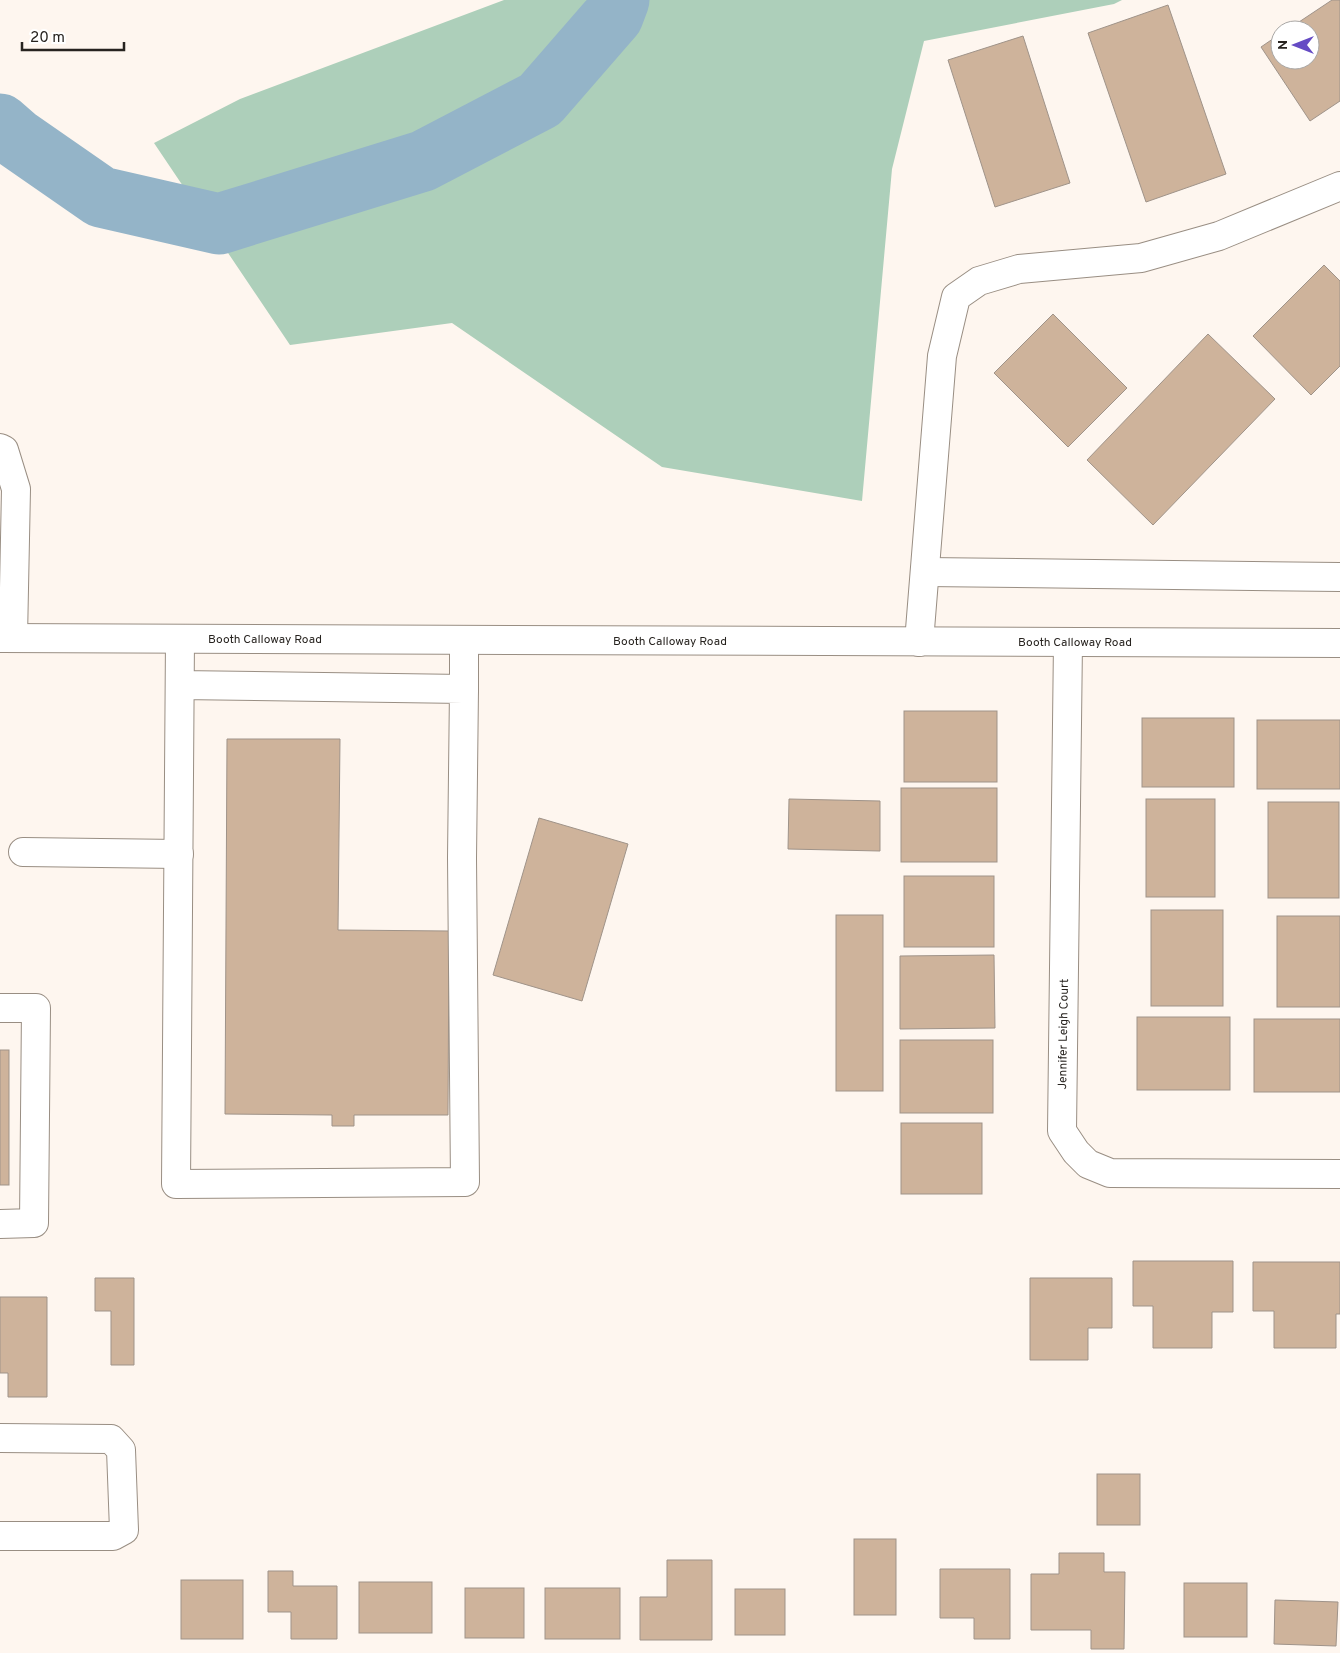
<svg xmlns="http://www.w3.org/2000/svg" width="1340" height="1653" font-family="Overpass,sans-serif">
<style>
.forest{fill:#adcfba}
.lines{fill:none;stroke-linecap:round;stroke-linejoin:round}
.river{stroke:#94b4c8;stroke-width:61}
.building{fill:#ceb39b;stroke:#9f9389}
.minor-casing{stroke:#998e83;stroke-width:30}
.minor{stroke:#fff;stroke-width:28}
.labels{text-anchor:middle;stroke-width:5;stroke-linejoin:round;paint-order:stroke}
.street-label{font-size:12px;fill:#27231f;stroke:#fff}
</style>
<rect width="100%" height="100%" fill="#fef6ef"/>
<!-- forest -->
<polygon class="forest" points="504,0 1122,0 1114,4 924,41 892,169 862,501 662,467 452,323 290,345 154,143 240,99"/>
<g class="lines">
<!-- river -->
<polyline class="river" points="0,124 16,138 101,197 219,224 423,161 540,100 613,16 619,0"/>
</g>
<!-- building -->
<g class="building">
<polygon points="1332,0 1340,0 1340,101 1310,121 1261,47 1280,34 1280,60 1310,60 1310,30 1287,30"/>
<polygon points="1168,5 1226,174 1146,202 1088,33"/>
<polygon points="1023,36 1070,183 995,207 948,60"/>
<polygon points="1324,265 1340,281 1340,366 1311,395 1253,336"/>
<polygon points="1053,314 1127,388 1068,447 994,373"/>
<polygon points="1208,334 1275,399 1153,525 1087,460"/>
<rect x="904" y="711" width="93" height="71"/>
<rect x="1142" y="718" width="92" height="69"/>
<rect x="1257" y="720" width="83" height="69"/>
<polygon points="227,739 340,739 338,930 449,931 448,1115 354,1115 354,1126 332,1126 332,1115 225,1114"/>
<rect x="901" y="788" width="96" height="74"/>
<polygon points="789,799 880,801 880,851 788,849"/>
<rect x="1146" y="799" width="69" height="98"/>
<rect x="1268" y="802" width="71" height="96"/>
<polygon points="539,818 628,844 582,1001 493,975"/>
<rect x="904" y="876" width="90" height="71"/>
<rect x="1151" y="910" width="72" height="96"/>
<rect x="836" y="915" width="47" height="176"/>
<rect x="1277" y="916" width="63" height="91"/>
<polygon points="994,955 995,1028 900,1029 900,956"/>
<rect x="1137" y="1017" width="93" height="73"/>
<rect x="1254" y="1019" width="86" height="73"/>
<rect x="900" y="1040" width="93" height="73"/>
<rect x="0" y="1050" width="9" height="135"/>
<rect x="901" y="1123" width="81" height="71"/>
<polygon points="1133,1261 1233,1261 1233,1312 1212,1312 1212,1348 1153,1348 1153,1306 1133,1306"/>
<polygon points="1253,1262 1340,1262 1340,1314 1336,1314 1336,1348 1274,1348 1274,1311 1253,1311"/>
<polygon points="95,1278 134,1278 134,1365 111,1365 111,1311 95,1311"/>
<polygon points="1030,1278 1112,1278 1112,1328 1088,1328 1088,1360 1030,1360"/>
<polygon points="0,1297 47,1297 47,1397 8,1397 8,1373 0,1373"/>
<rect x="1097" y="1474" width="43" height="51"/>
<rect x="854" y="1539" width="42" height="76"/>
<polygon points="1059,1553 1104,1553 1104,1572 1125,1572 1124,1649 1091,1649 1091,1630 1031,1630 1031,1574 1059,1574"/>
<polygon points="667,1560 712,1560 712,1640 640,1640 640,1597 667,1597"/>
<polygon points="940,1569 1010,1569 1010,1639 974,1639 974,1618 940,1618"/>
<polygon points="268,1571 293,1571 293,1586 337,1586 337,1639 291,1639 291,1612 268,1612"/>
<rect x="181" y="1580" width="62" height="59"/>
<rect x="359" y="1582" width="73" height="51"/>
<rect x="1184" y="1583" width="63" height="54"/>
<rect x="465" y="1588" width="59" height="50"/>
<rect x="545" y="1588" width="75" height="51"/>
<rect x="735" y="1589" width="50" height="46"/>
<polygon points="1275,1600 1338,1602 1336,1646 1274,1644"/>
</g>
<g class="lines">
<defs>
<g id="minor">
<polyline points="0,448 4,450 16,489 13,638"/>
<polyline points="925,572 1340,577"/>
<polyline points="0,638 1340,643"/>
<polyline points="919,642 942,356 956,297 979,281 1019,269 1141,258 1219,236 1340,186"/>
<polyline points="1068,642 1062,1131 1076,1152 1088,1164 1110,1173 1340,1174"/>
<path d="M180,685L464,689L462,858L465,1182L176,1184C177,1002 178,820 180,639"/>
<polyline points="464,689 464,640"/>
<polyline points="23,852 179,854"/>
<polyline points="0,1008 36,1008 34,1223 0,1224"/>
<polyline points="0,1438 111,1439 121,1450 124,1530 113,1536 0,1536"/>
</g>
</defs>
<!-- minor casing -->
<use href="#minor" class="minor-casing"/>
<!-- minor -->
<use href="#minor" class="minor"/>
</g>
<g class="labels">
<!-- street labels -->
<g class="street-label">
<text x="265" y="643">Booth Calloway Road</text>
<text x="670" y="645">Booth Calloway Road</text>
<text x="1075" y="646">Booth Calloway Road</text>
<text transform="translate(1063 1034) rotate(-89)" y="4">Jennifer Leigh Court</text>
</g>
</g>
<!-- north arrow -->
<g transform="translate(1295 45) rotate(270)"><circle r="24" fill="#ffffff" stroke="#a9a7a5"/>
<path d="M0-4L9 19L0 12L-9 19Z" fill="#654bc4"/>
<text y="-8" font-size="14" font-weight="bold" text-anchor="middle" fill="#27231f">N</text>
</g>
<!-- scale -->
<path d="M22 42v8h102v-8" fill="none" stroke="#27231f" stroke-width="2.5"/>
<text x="30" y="42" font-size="15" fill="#27231f" stroke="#ffffff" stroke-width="4" paint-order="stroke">20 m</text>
</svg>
